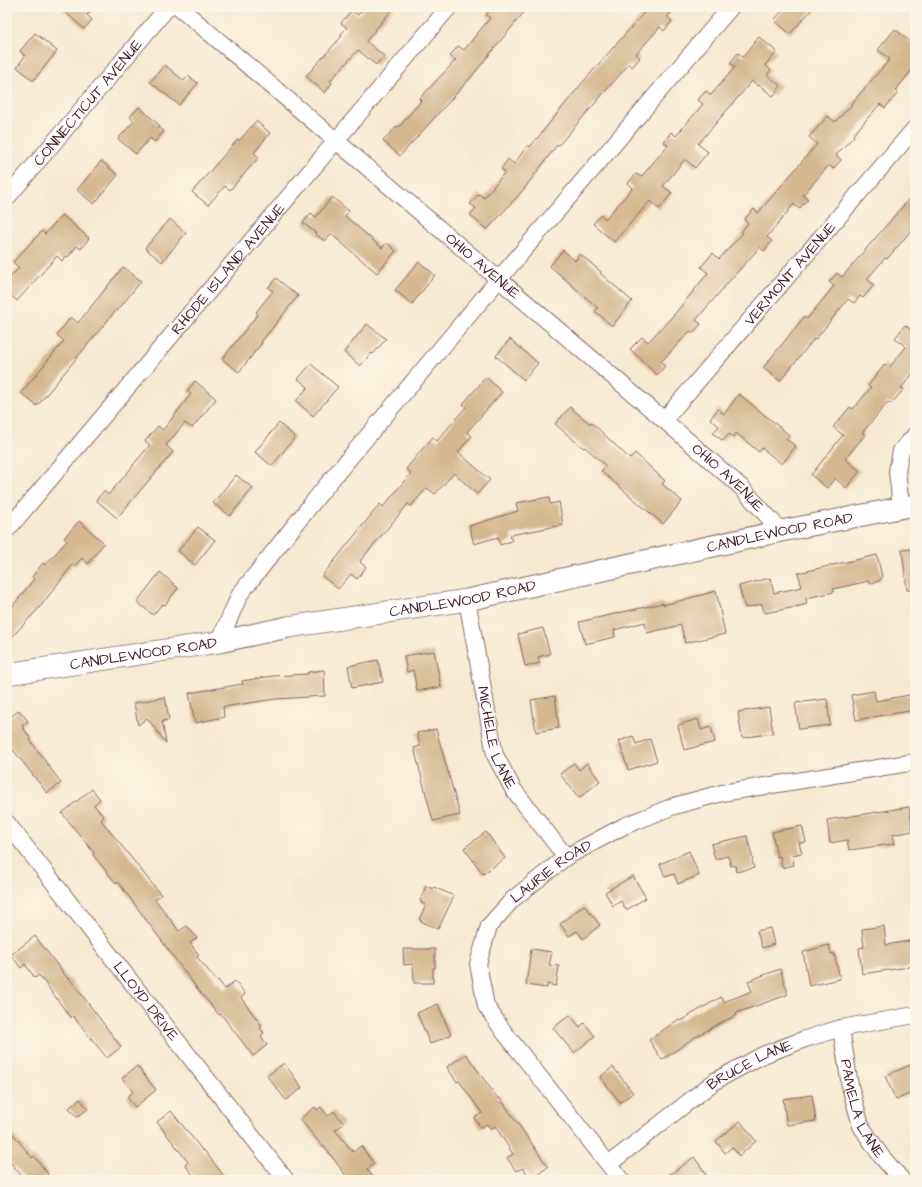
<svg xmlns="http://www.w3.org/2000/svg" width="922" height="1187" font-family="'Architects Daughter',sans-serif">
<style>
.building{fill:#d5b78f}
.lines{fill:none;stroke-linecap:round;stroke-linejoin:round}
.minor-casing{stroke:#866665;stroke-width:18}
.tertiary-casing{stroke:#866665;stroke-width:23}
.minor{stroke:#fff;stroke-width:16}
.tertiary{stroke:#fff;stroke-width:21}
.labels{text-anchor:middle;stroke-width:3;stroke-linejoin:round;paint-order:stroke}
.street-label{font-size:15px;fill:#4a1f2b;stroke:#fcf5e5}
</style>
<rect width="100%" height="100%" fill="#fcf5e5"/>
<filter id="ink" filterUnits="userSpaceOnUse"><feTurbulence type="fractalNoise" baseFrequency=".025" numOctaves="2"/><feDisplacementMap in="SourceGraphic" scale="8" xChannelSelector="R" yChannelSelector="G"/><feConvolveMatrix kernelMatrix="1 2 1 2 8 2 1 2 1" color-interpolation-filters="sRGB"/></filter>
<filter id="wash" filterUnits="userSpaceOnUse"><feTurbulence type="fractalNoise" baseFrequency=".012" numOctaves="4" result="noise"/><feDisplacementMap in="SourceGraphic" scale="16" xChannelSelector="R" yChannelSelector="G"/><feGaussianBlur stdDeviation="0.9" result="paint"/><feColorMatrix in="noise" values="0 0 0 0 0 0 0 0 0 0 0 0 0 0 0 0 0 1.4 0 .05"/><feComposite in="paint" operator="in"/></filter>
<g filter="url(#wash)">
<rect width="100%" height="100%" fill="#f5e9d0"/>
<g id="blocks">
<!-- building -->
<g class="building">
<polygon points="60,7 94,7 87,15 92,20 84,29"/>
<polygon points="365,7 394,7 366,41 384,56 376,65 358,50 330,81 332,83 325,93 306,76 342,36 340,35 347,28 341,23 352,10 358,15"/>
<polygon points="492,7 528,7 472,76 400,156 383,141 397,126 399,127 421,101 419,99 456,60 450,56 458,46 464,50 490,18 486,15"/>
<polygon points="649,7 676,7 667,17 672,21 664,31 660,27 636,54 640,58 632,67 629,64 558,146 557,145 524,189 487,230 470,215 476,208 470,204 479,194 484,198 505,172 501,169 508,159 514,164 528,145 530,147 583,82"/>
<polygon points="786,7 814,7 790,34 774,20"/>
<polygon points="895,29 915,46 915,66 895,91 898,93 885,108 880,104 853,135 854,136 836,155 841,160 833,169 829,165 803,195 808,199 799,209 794,204 767,237 772,241 764,251 760,247 731,279 696,320 701,324 693,333 690,331 661,362 665,366 657,375 630,349 642,337 648,342 673,316 708,273 701,267 713,253 719,259 743,233 741,232 748,223 744,220 754,209 758,213 817,144 809,137 828,116 835,122 852,105 851,104 890,59 878,50"/>
<polygon points="35,33 57,51 33,81 17,67 25,56 20,51"/>
<polygon points="759,37 777,52 765,65 771,70 767,75 781,86 773,96 759,85 758,86 752,81 698,144 708,152 695,168 685,159 663,186 672,193 659,209 650,201 614,242 593,224 601,215 605,219 633,188 628,183 636,174 641,177 668,145 664,142 671,132 676,136 703,104 698,100 706,91 711,95 735,67 730,63 738,53 743,57"/>
<polygon points="165,65 184,81 188,76 198,83 179,105 150,82"/>
<polygon points="139,107 160,126 158,127 164,131 155,142 150,138 136,154 118,139 134,121 130,117"/>
<polygon points="256,121 270,133 254,153 259,157 230,190 225,186 208,205 192,192 238,139 239,141"/>
<polygon points="101,161 118,175 94,204 77,190"/>
<polygon points="915,192 915,226 887,259 885,258 867,279 874,285 863,298 860,296 854,303 848,299 815,340 814,339 780,381 763,368 804,317 807,319 834,286 829,282 837,273 842,277"/>
<polygon points="332,197 349,211 345,216 382,248 387,243 396,251 377,273 331,234 325,241 315,234 316,233 303,223 311,213 316,217"/>
<polygon points="62,215 89,238 81,249 77,246 68,257 66,256 62,261 57,256 17,301 7,292 7,280 19,268 13,262 42,231 45,234"/>
<polygon points="170,219 186,233 162,262 145,248"/>
<polygon points="563,250 575,261 580,254 601,272 600,273 632,301 612,326 595,311 598,308 550,266"/>
<polygon points="419,262 435,275 412,304 395,290"/>
<polygon points="123,267 141,281 118,310 117,309 37,406 21,393 64,341 57,335 71,317 78,323"/>
<polygon points="276,278 298,296 261,342 262,343 239,372 222,359 258,314 256,312 273,291 268,288"/>
<polygon points="367,324 386,339 373,354 371,353 360,366 344,352"/>
<polygon points="905,325 915,333 915,371 901,388 904,389 891,404 888,402 862,433 865,435 845,459 860,471 846,488 835,478 827,488 811,475 843,435 833,427 850,407 853,409 871,388 868,386 885,364 889,368 906,347 895,338"/>
<polygon points="510,339 538,363 524,380 496,356"/>
<polygon points="311,364 338,387 313,416 296,401 308,387 298,379"/>
<polygon points="486,377 502,392 467,432 472,436 458,452 490,480 477,494 454,473 435,494 427,488 411,506 408,504 361,560 360,562 366,567 357,579 351,574 338,589 322,576 380,504 383,507 411,473 406,469 425,446 433,437 437,441 466,407 463,404"/>
<polygon points="195,381 216,399 192,428 185,423 166,445 173,452 117,518 96,500 104,491 108,495 134,465 133,465 150,445 145,441 158,426 163,430 191,394 187,391"/>
<polygon points="739,394 789,435 786,439 796,446 782,464 762,448 759,452 736,433 733,437 729,434 723,441 713,433 719,426 710,419 718,409 724,414"/>
<polygon points="570,407 590,424 591,422 630,459 635,453 665,481 662,484 682,501 663,524 601,471 606,466 585,447 584,448 582,447 555,424"/>
<polygon points="279,423 295,437 272,466 255,452"/>
<polygon points="236,475 253,488 230,516 213,503"/>
<polygon points="549,497 550,504 559,502 563,525 510,535 512,541 500,545 498,537 474,544 469,526 518,511 516,503"/>
<polygon points="79,521 104,543 88,564 82,558 75,566 73,564 40,607 7,642 7,613 34,579 32,577 43,563 45,565 67,541 64,538"/>
<polygon points="198,527 215,540 195,565 178,551"/>
<polygon points="915,549 915,590 907,590 902,550"/>
<polygon points="877,555 882,577 879,581 869,584 869,581 833,589 834,592 806,598 807,604 791,608 764,613 762,604 745,608 739,586 770,578 774,593 802,587 798,573"/>
<polygon points="160,572 178,588 165,605 162,604 153,615 137,602"/>
<polygon points="716,591 725,634 685,643 681,625 647,633 645,622 614,630 615,637 585,644 579,622 663,603 664,605"/>
<polygon points="543,628 550,654 538,657 540,663 525,666 518,634"/>
<polygon points="434,651 441,687 417,691 413,670 407,672 404,656"/>
<polygon points="378,660 383,682 352,688 348,666"/>
<polygon points="324,670 325,696 276,699 223,707 224,717 195,723 189,693 243,684 242,681 273,676 308,674 308,672"/>
<polygon points="874,691 876,701 915,694 915,710 856,720 851,695"/>
<polygon points="555,696 559,728 536,732 531,700"/>
<polygon points="165,697 169,720 162,721 166,743 147,718 138,725 134,703"/>
<polygon points="827,699 830,725 799,729 795,703"/>
<polygon points="769,707 773,733 742,738 738,712"/>
<polygon points="19,710 28,721 22,726 31,739 30,740 61,783 47,793 7,742 7,720"/>
<polygon points="698,719 701,730 711,727 715,742 684,750 678,725"/>
<polygon points="436,729 460,815 433,821 414,748 420,746 417,733"/>
<polygon points="633,736 636,744 650,739 657,761 628,770 619,741"/>
<polygon points="574,763 579,770 587,763 600,781 579,798 560,774"/>
<polygon points="92,789 100,799 94,805 104,817 101,820 161,895 155,899 179,931 187,926 197,938 190,943 199,955 197,957 217,981 218,980 225,989 235,981 245,994 241,998 262,1026 260,1028 264,1033 261,1036 267,1045 253,1056 221,1014 219,1015 196,987 118,882 116,883 93,855 94,853 62,813"/>
<polygon points="909,807 913,831 892,835 894,844 849,850 847,840 830,843 827,820"/>
<polygon points="802,826 806,842 799,843 802,853 792,855 794,865 782,868 780,856 777,857 772,832"/>
<polygon points="486,832 505,858 483,874 464,848"/>
<polygon points="747,836 753,860 752,861 754,868 736,872 735,865 731,866 728,856 715,859 711,844"/>
<polygon points="689,851 699,875 678,884 674,874 665,877 660,864"/>
<polygon points="633,876 646,898 626,910 621,901 613,906 605,892"/>
<polygon points="426,886 433,889 434,887 454,896 438,929 420,921 421,920 419,919 426,905 421,903 422,902 420,901"/>
<polygon points="584,905 600,925 583,939 577,931 569,936 560,924"/>
<polygon points="884,926 886,945 915,940 915,966 862,974 859,948 864,947 862,929"/>
<polygon points="770,928 774,944 762,948 757,931"/>
<polygon points="35,936 68,979 69,978 76,987 121,1047 107,1058 73,1016 71,1018 39,975 35,978 25,964 21,968 11,955"/>
<polygon points="829,945 831,954 834,953 840,979 809,986 803,952"/>
<polygon points="403,949 435,949 435,968 433,968 433,983 414,983 413,964 404,965"/>
<polygon points="531,949 552,952 549,965 559,966 556,986 547,984 547,988 526,985"/>
<polygon points="780,969 787,990 787,995 736,1013 737,1015 720,1023 692,1039 662,1060 649,1040 679,1019 680,1021 721,997 724,1002 752,991 748,981"/>
<polygon points="438,1004 451,1035 430,1044 417,1013"/>
<polygon points="570,1015 580,1027 584,1023 595,1036 574,1053 553,1028"/>
<polygon points="466,1054 498,1099 500,1098 548,1167 531,1179 523,1168 516,1171 507,1158 513,1154 495,1126 491,1129 487,1124 481,1128 474,1118 482,1113 459,1081 457,1082 448,1069 447,1067"/>
<polygon points="284,1063 302,1088 286,1100 267,1076"/>
<polygon points="915,1063 915,1091 896,1100 885,1076"/>
<polygon points="137,1066 156,1090 135,1107 127,1097 133,1092 122,1078"/>
<polygon points="613,1067 633,1093 620,1102 600,1077"/>
<polygon points="812,1095 816,1121 787,1125 783,1099"/>
<polygon points="80,1099 88,1109 77,1117 69,1108"/>
<polygon points="315,1107 317,1110 321,1107 328,1116 334,1111 344,1124 335,1130 353,1152 361,1146 374,1164 367,1169 375,1180 349,1180 324,1146 323,1147 300,1119"/>
<polygon points="171,1111 203,1151 204,1150 227,1180 197,1180 185,1165 188,1162 157,1122"/>
<polygon points="740,1121 756,1141 739,1156 732,1147 725,1153 716,1141"/>
<polygon points="7,1126 32,1158 34,1156 48,1174 42,1180 25,1180 7,1158"/>
<polygon points="694,1157 706,1174 697,1180 663,1180"/>
</g>
</g>
</g>
<g filter="url(#ink)">
<use href="#blocks" fill-opacity="0" stroke="#866665" stroke-width="1"/>
<g class="lines">
<defs>
<g id="minor">
<path id="s1" d="M179,7L664,420L741,487L781,531"/>
<path id="s2" d="M7,198L168,7"/>
<path id="s3" d="M664,420L915,128"/>
<polyline points="901,507 897,471 901,451 915,435"/>
<path id="s4" d="M7,530L449,7"/>
<path id="s5" d="M467,600L495,755L513,789L566,857"/>
<polyline points="219,642 240,594 326,486 499,279 731,7"/>
<path id="s6" d="M7,823L286,1180"/>
<path id="s7" d="M841,1028L850,1086L861,1126L881,1156L902,1180"/>
<path id="s8" d="M609,1164L715,1081L763,1055L805,1039L841,1028L915,1015"/>
<path id="s9" d="M621,1180L504,1032L486,1006L478,964L489,926L513,899L566,857L624,826L674,806L722,793L915,762"/>
</g>
<g id="tertiary">
<path id="s10" d="M7,674L219,642L288,627L467,600L781,531L915,505"/>
</g>
</defs>
<!-- minor casing -->
<use href="#minor" class="minor-casing"/>
<!-- tertiary casing -->
<use href="#tertiary" class="tertiary-casing"/>
<!-- minor -->
<use href="#minor" class="minor"/>
<!-- tertiary -->
<use href="#tertiary" class="tertiary"/>
</g>
</g>
<g class="labels">
<!-- street labels -->
<g class="street-label">
<text dy="5" stroke="none"><textPath href="#s2" startOffset="125">CONNECTICUT AVENUE</textPath></text>
<text dy="5" stroke="none"><textPath href="#s1" startOffset="399">OHIO AVENUE</textPath></text>
<text dy="5" stroke="none"><textPath href="#s4" startOffset="342">RHODE ISLAND AVENUE</textPath></text>
<text dy="5" stroke="none"><textPath href="#s3" startOffset="193">VERMONT AVENUE</textPath></text>
<text dy="5" stroke="none"><textPath href="#s1" startOffset="723">OHIO AVENUE</textPath></text>
<text dy="5" stroke="none"><textPath href="#s10" startOffset="786">CANDLEWOOD ROAD</textPath></text>
<text dy="5" stroke="none"><textPath href="#s10" startOffset="462">CANDLEWOOD ROAD</textPath></text>
<text dy="5" stroke="none"><textPath href="#s10" startOffset="138">CANDLEWOOD ROAD</textPath></text>
<text dy="5" stroke="none"><textPath href="#s5" startOffset="141">MICHELE LANE</textPath></text>
<text dy="5" stroke="none"><textPath href="#s9" startOffset="386">LAURIE ROAD</textPath></text>
<text dy="5" stroke="none"><textPath href="#s6" startOffset="226">LLOYD DRIVE</textPath></text>
<text dy="5" stroke="none"><textPath href="#s8" startOffset="173">BRUCE LANE</textPath></text>
<text dy="5" stroke="none"><textPath href="#s7" startOffset="84">PAMELA LANE</textPath></text>
</g>
</g>
<!-- margin -->
<rect width="922" height="1187" fill="none" stroke="#fcf5e5" stroke-width="24"/>
</svg>
